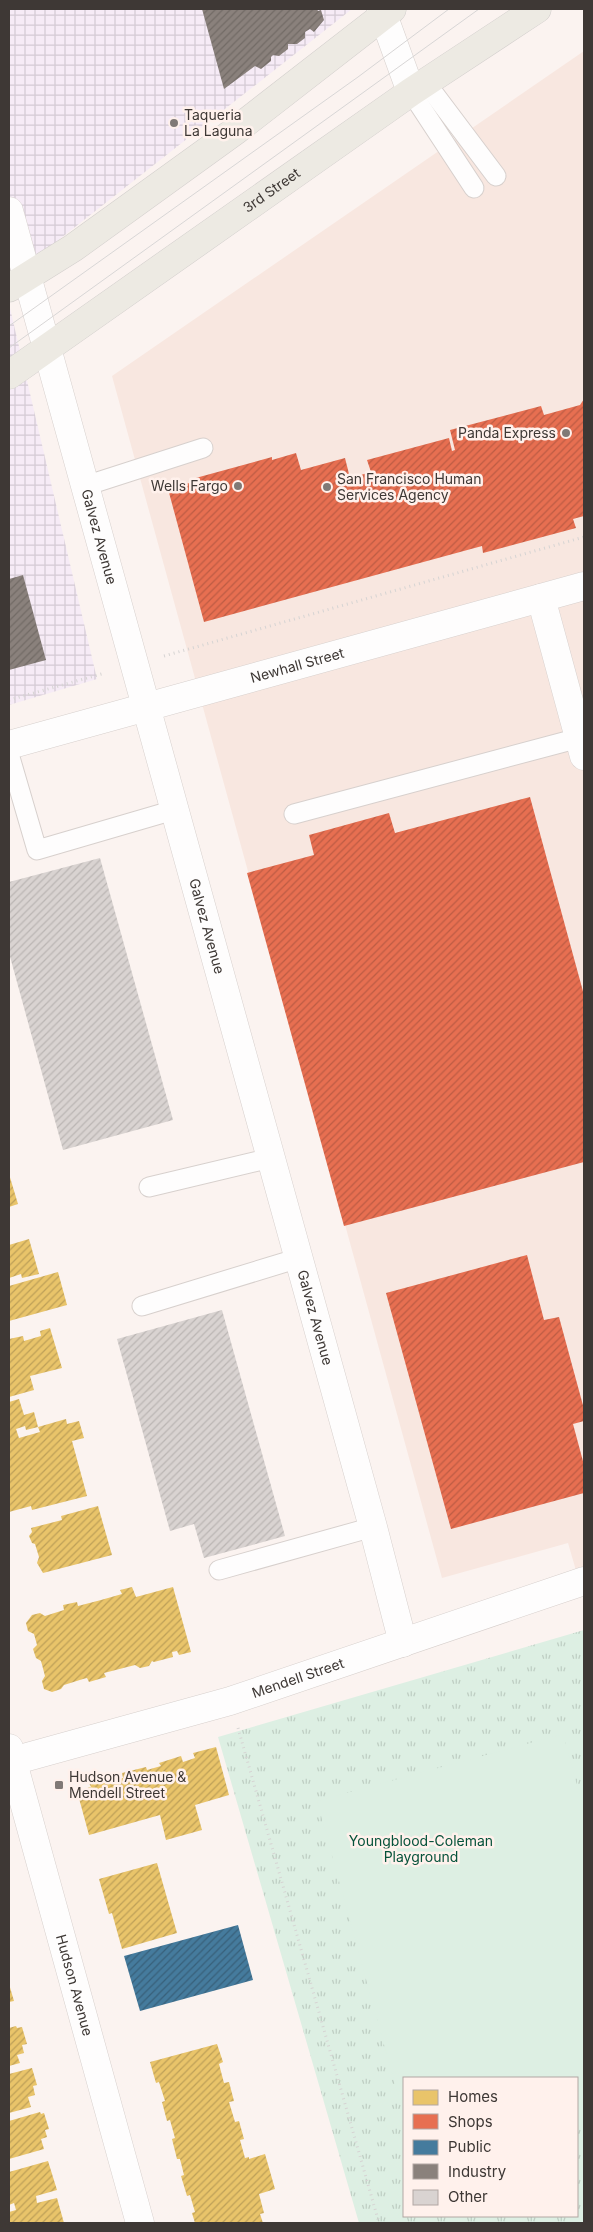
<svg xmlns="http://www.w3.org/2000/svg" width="593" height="2232" font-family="Inter,sans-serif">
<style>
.built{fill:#f8e7e0}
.industrial{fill:url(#industrial-grid)}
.grass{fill:url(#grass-tufts);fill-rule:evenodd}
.garden{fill:#ddefe3}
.homes{fill:url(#homes-hatch)}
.shops{fill:url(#shops-hatch)}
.public{fill:url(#public-hatch)}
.industry{fill:url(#industry-hatch)}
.building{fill:url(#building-hatch)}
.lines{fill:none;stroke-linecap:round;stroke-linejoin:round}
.service-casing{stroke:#d7d0cd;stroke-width:21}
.minor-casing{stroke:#d7d0cd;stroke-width:29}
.primary-casing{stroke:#d3cfcd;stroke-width:29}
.path{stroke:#d6d4d3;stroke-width:3;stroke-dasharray:1 4;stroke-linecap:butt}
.service{stroke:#fefdfd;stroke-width:19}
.minor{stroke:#fefdfd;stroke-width:28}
.primary{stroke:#edeae3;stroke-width:28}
.tram{stroke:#d8d6d6;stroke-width:1}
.poi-dot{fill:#807976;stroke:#fff1ec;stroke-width:2}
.labels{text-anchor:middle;stroke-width:5;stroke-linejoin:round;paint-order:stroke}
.poi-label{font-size:14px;fill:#3e3835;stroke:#fff1ec;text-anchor:start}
.street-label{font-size:14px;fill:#3e3835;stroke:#fff1ec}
.park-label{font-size:14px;fill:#06523a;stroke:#fff1ec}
</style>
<defs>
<pattern id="industrial-grid" width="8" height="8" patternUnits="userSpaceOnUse" patternTransform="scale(1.25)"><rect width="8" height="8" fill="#f6ebf6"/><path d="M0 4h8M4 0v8" fill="none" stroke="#d4cad4"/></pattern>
<pattern id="grass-tufts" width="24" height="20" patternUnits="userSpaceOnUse" patternTransform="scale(1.25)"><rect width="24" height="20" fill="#ddefe3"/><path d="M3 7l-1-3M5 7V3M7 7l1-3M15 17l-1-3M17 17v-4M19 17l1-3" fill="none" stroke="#bfcec3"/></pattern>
<pattern id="homes-hatch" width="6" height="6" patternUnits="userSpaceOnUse" patternTransform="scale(1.25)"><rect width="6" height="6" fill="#e9c46a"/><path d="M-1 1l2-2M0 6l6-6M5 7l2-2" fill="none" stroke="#bea058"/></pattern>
<pattern id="shops-hatch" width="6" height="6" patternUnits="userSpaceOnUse" patternTransform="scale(1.25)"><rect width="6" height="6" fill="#e76f51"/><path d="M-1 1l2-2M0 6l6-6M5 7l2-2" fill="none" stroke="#bd5c44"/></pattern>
<pattern id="public-hatch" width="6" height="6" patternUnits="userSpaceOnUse" patternTransform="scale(1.25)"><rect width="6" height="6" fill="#457b9d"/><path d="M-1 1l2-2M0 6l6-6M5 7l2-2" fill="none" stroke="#38607a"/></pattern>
<pattern id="industry-hatch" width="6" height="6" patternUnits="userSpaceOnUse" patternTransform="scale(1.25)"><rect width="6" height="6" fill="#8a817c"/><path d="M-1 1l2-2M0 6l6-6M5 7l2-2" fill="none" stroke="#726b66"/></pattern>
<pattern id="building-hatch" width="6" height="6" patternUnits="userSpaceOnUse" patternTransform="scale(1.25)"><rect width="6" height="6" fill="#d9d3d1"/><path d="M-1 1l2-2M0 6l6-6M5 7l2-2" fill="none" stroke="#bbb6b4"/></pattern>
</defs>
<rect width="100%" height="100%" fill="#fbf3f0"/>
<!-- built -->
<polygon class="built" points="584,51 584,1598 568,1543 442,1578 112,376"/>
<!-- industrial -->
<g class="industrial">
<polygon points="9,9 352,9 9,279"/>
<polygon points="9,304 97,679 9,705"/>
</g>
<!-- grass -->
<path class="grass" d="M584,1630V2223H359L218,1737ZM404,2078H577V2216H404Z"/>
<!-- garden -->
<polygon class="garden" points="563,1734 584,1811 584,2109 577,2111 577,2078 404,2078 404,2117 317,1801"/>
<!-- homes -->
<g class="homes">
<polygon points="9,1174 18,1204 9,1207"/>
<polygon points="29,1239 39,1274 22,1278 21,1274 9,1278 9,1245"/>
<polygon points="58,1272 67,1305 9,1321 9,1286"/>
<polygon points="50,1328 62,1368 30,1376 34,1390 9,1397 9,1339 23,1336 24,1341 41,1336 40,1331"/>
<polygon points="19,1399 24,1415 34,1412 38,1427 26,1430 25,1426 16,1429 19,1438 40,1432 38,1427 66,1419 67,1424 79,1421 84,1438 72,1441 87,1496 32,1510 31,1506 9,1512 9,1402"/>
<polygon points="98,1506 112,1555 43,1573 37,1563 39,1557 35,1544 32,1543 29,1536 32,1532 31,1528 62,1520 61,1516"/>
<polygon points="132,1587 136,1597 173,1587 191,1652 179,1655 177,1651 172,1652 173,1657 154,1662 152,1661 149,1666 140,1668 135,1665 104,1673 106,1677 89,1682 87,1678 83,1679 64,1685 61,1689 52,1692 44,1689 42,1681 45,1676 41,1661 36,1658 33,1649 37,1645 34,1634 28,1631 26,1623 32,1615 40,1613 45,1616 64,1610 63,1605 77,1602 78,1606 101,1600 122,1594 120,1590"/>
<polygon points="216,1747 229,1795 195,1805 202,1830 166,1840 160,1815 89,1835 77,1791 91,1787 89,1783 110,1777 111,1781 123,1778 122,1773 146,1767 147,1770 161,1766 159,1763 181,1756 183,1762 195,1758 193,1753"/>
<polygon points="157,1863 177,1933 122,1949 112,1913 109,1914 99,1879"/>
<polygon points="9,1984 14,2001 9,2002"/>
<polygon points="16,2026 17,2028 22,2027 27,2044 22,2045 24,2053 17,2055 20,2063 9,2066 9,2028"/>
<polygon points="217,2044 223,2062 219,2064 224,2083 229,2082 234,2101 229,2102 235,2122 239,2121 244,2139 240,2140 245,2158 249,2157 249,2159 265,2154 275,2189 259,2194 264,2213 260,2214 263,2223 195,2223 192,2213 195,2212 190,2195 187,2196 181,2176 184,2175 180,2159 177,2159 172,2139 175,2138 170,2120 167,2121 162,2102 165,2101 159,2082 156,2083 150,2062"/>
<polygon points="32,2068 37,2085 33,2086 35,2095 28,2097 31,2107 9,2113 9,2074"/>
<polygon points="40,2112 41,2114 44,2113 49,2129 45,2130 47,2137 41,2139 44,2149 9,2159 9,2121"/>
<polygon points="48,2161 57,2190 36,2196 37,2203 57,2198 64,2223 9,2223 9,2212 16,2210 14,2203 9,2205 9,2172"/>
</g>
<!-- shops -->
<g class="shops">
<polygon points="584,399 584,516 573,519 576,528 483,553 482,546 204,622 168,489 193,482 192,479 272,457 272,460 296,453 301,470 345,458 350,478 371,472 367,460 449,438 452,451 455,450 450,430 541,406 544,415 580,405"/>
<polygon points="530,797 584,995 584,1162 344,1226 247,873 314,855 309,835 389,813 395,833"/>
<polygon points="527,1255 544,1320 559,1317 584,1409 584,1421 573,1424 584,1465 584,1493 451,1529 386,1293"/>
</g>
<!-- public -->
<polygon class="public" points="238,1925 253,1980 140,2011 124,1956"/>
<!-- industry -->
<g class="industry">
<polygon points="202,9 317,9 318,11 321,10 324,20 314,32 310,29 305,32 305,38 297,44 288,44 288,49 279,56 273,55 271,57 271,61 261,69 255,66 224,89"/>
<polygon points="23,575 46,660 9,670 9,579"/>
</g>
<!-- building -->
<g class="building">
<polygon points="100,858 173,1120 63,1150 9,953 9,882"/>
<polygon points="222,1310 285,1536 204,1558 194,1524 170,1531 117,1339"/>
</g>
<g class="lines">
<defs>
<g id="service">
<polyline points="426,83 496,176"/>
<polyline points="411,92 474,188"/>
<polyline points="85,486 203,448"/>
<polyline points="9,754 37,850 174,810"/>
<polyline points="294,814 579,738"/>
<polyline points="149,1187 271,1158"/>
<polyline points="142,1306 299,1258"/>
<polyline points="219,1570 373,1527"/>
</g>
<g id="minor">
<polyline points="381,9 411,92"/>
<path id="s1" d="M9,211L373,1527L403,1643"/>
<polyline points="541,598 584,756"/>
<path id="s2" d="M9,745L584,586"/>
<path id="s3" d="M9,1748L140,2223"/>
<path id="s4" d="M9,1762L230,1701L584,1581"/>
</g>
<g id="primary">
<polyline points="9,288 73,248 235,131 392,9"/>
<path id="s5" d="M9,375L411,92L537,9"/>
</g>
</defs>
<!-- service casing -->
<use href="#service" class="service-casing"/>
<!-- minor casing -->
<use href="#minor" class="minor-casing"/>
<!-- primary casing -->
<use href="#primary" class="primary-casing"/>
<!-- path -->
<g class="path">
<polyline points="164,656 584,537"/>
<polyline points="9,700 105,673"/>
<polyline points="238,1728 379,2223"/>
</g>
<!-- service -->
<use href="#service" class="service"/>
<!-- minor -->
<use href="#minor" class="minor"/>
<!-- primary -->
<use href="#primary" class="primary"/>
<!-- tram -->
<g class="tram">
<polyline points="9,326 358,77 449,9"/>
<polyline points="9,348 479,9"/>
</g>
</g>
<!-- markers -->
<g class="poi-dot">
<circle cx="174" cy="123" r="5"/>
<circle cx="566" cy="433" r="5"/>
<circle cx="238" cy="486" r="5"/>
<circle cx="327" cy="487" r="5"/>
<rect x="54" y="1780" width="10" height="10" rx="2.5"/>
</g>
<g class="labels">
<!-- poi labels -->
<g class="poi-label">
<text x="184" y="120">Taqueria<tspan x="184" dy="16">La Laguna</tspan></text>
<text x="556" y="438" text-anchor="end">Panda Express</text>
<text x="337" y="484">San Francisco Human<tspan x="337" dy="16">Services Agency</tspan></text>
<text x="228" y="491" text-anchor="end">Wells Fargo</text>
<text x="69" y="1782">Hudson Avenue &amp;<tspan x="69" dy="16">Mendell Street</tspan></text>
</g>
<!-- street labels -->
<g class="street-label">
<text dy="5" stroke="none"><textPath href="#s5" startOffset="321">3rd Street</textPath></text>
<text dy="5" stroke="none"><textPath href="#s1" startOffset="338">Galvez Avenue</textPath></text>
<text dy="5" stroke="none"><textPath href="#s2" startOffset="299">Newhall Street</textPath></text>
<text dy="5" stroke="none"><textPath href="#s1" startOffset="742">Galvez Avenue</textPath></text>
<text dy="5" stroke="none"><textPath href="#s1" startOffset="1148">Galvez Avenue</textPath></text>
<text dy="5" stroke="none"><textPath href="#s4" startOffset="301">Mendell Street</textPath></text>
<text dy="5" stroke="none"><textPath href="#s3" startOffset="246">Hudson Avenue</textPath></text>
</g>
<!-- park labels -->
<g class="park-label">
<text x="421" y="1846">Youngblood-Coleman<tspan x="421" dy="16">Playground</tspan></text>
</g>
</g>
<!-- border -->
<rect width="593" height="2232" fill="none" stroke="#3e3835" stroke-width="20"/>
<!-- legend -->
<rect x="403" y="2077" width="175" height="140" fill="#fff1ec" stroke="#b2a7a3"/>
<rect x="413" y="2090" width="25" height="15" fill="#e9c46a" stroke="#b2a7a3"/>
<text x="448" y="2102" font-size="15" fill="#3e3835">Homes</text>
<rect x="413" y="2114" width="25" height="15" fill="#e76f51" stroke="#b2a7a3"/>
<text x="448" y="2127" font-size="15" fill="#3e3835">Shops</text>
<rect x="413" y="2140" width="25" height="15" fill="#457b9d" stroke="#b2a7a3"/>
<text x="448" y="2152" font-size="15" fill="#3e3835">Public</text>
<rect x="413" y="2164" width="25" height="15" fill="#8a817c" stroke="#b2a7a3"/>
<text x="448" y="2177" font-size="15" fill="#3e3835">Industry</text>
<rect x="413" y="2190" width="25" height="15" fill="#d9d3d1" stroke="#b2a7a3"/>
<text x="448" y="2202" font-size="15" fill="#3e3835">Other</text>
</svg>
